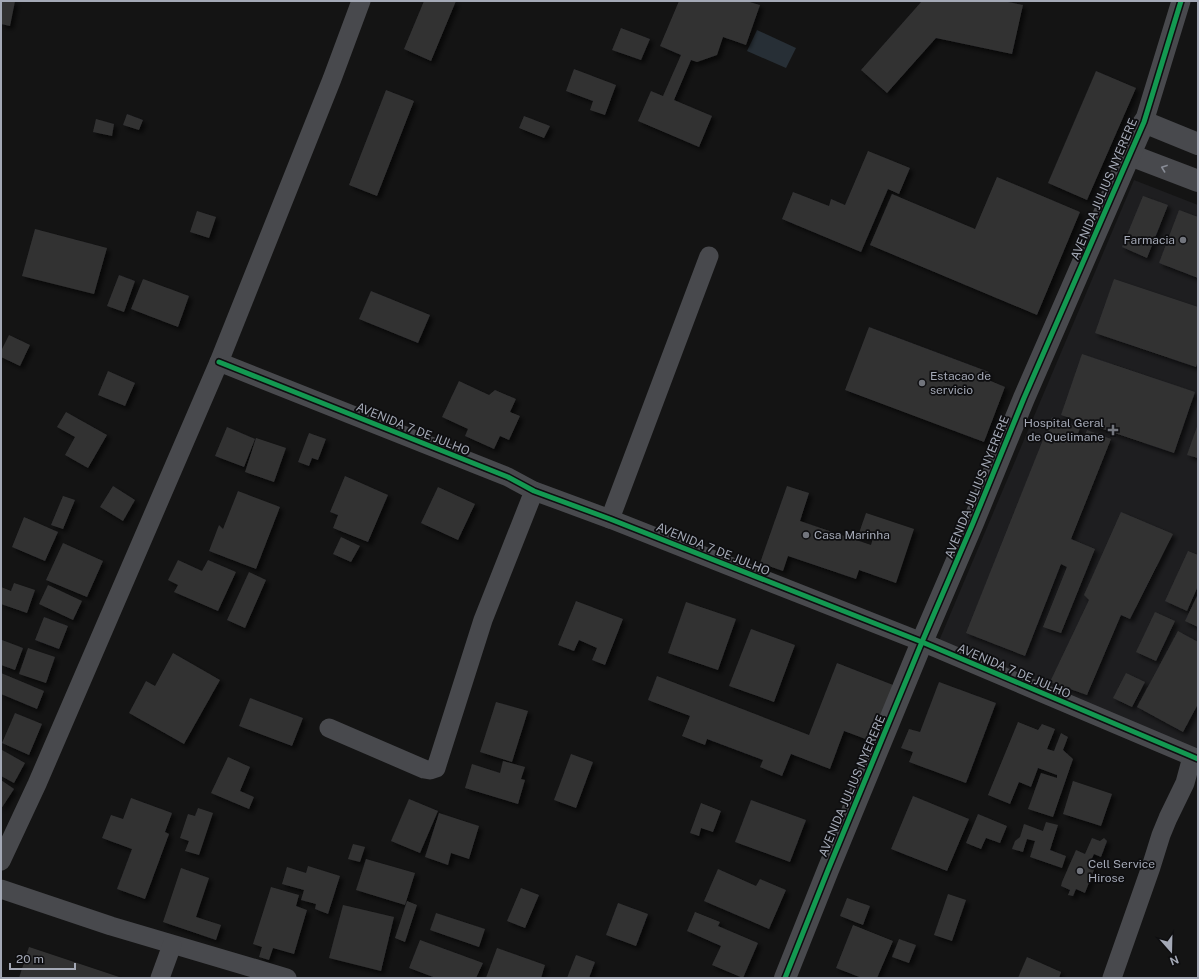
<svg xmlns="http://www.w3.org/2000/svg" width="1199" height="979" font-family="'Public Sans',sans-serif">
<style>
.built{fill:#1e1e20}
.water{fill:#272f36}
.building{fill:#323233;filter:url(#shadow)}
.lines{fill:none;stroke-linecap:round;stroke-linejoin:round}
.minor{stroke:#48494d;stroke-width:19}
.tertiary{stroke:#48494d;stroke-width:22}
.cycleway-casing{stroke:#0e0e10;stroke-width:8}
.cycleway{stroke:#139951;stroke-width:5}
.oneway{stroke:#888c96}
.poi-dot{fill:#72757d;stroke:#0e0e10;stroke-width:1.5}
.labels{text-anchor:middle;stroke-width:3.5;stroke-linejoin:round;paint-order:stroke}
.street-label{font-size:12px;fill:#a4a9b6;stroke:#0e0e10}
.poi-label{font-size:12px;fill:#a4a9b6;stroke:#0e0e10;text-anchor:start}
</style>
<defs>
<filter id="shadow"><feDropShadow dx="3.5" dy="3.5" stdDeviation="2" flood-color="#0009"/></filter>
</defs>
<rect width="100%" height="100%" fill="#141414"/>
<!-- built -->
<polygon class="built" points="1134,180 1198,205 1198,749 933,655"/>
<!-- water -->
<polygon class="water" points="757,30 796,48 786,68 747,51"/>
<!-- building -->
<g class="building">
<polygon points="1,1 15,1 10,26 1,24"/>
<polygon points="424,1 456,1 431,61 404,49"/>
<polygon points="679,1 746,1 760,5 746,45 723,37 717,55 697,62 691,60 674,100 712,116 699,147 638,121 651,91 663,96 681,55 660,46"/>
<polygon points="922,1 1003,1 1023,5 1012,54 936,38 887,93 861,70"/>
<polygon points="621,28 650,39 641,60 612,50"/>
<polygon points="574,69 616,85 605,115 590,110 593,101 566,91"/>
<polygon points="1096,71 1136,88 1087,200 1048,183"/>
<polygon points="386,90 414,101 377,196 349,185"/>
<polygon points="127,114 143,120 139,130 123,125"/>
<polygon points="524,116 550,126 544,138 519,128"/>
<polygon points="96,119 114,124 112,136 93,132"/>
<polygon points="868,151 910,168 899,194 888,189 861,252 782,219 793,192 829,206 831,199 845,205"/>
<polygon points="997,177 1080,212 1037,315 870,245 892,194 975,229"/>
<polygon points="1143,196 1168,205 1147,258 1122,247"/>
<polygon points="1179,210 1198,217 1198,278 1159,263"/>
<polygon points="197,211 216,217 209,238 190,232"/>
<polygon points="35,229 107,248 94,294 22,276"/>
<polygon points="119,275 135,281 124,312 107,306"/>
<polygon points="143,279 189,296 178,327 131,309"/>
<polygon points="1114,279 1198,307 1198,360 1196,367 1095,333"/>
<polygon points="371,291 430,315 418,343 359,319"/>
<polygon points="869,327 989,372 986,379 1005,387 984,442 845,390"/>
<polygon points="9,335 30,345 20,366 1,357 1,351"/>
<polygon points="1082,354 1195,392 1174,453 1061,415"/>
<polygon points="108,371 135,383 125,406 98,395"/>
<polygon points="459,381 489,395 495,390 516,399 510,412 520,416 509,440 500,436 494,449 465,436 468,429 442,417"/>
<polygon points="66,412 107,435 88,468 65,455 75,437 57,427"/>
<polygon points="1052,417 1080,428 1076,439 1083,441 1087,430 1111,439 1071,539 1095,549 1061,633 1043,627 1067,567 1061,564 1025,656 966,633"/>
<polygon points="1198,424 1198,458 1187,455"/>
<polygon points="227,427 255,439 244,467 215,456"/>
<polygon points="309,433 326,439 318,460 312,458 309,466 298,462"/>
<polygon points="256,438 286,448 274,482 245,472"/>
<polygon points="345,476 388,495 368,542 333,528 338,515 330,512"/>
<polygon points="113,486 135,500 123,521 100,507"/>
<polygon points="787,486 809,493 800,521 871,545 873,538 859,533 866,513 914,529 896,583 859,570 856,579 788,556 783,571 760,563"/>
<polygon points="438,487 475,504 458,540 421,523"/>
<polygon points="238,491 280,507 256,569 209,551 219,525 223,529"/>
<polygon points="63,496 75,500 63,529 51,525"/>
<polygon points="1121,512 1173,534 1130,619 1121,615 1087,695 1050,682 1089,600 1084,595"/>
<polygon points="24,517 58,532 45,561 12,547"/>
<polygon points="341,537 360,546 351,562 333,554"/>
<polygon points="63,543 103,561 87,597 46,580"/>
<polygon points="1188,551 1198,555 1198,586 1187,611 1165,601"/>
<polygon points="178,560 202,571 208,560 236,572 218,611 174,592 178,585 168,580"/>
<polygon points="249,572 266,580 245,628 227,620"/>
<polygon points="14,583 35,590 27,613 1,604 1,587 11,591"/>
<polygon points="48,585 82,601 73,620 39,604"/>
<polygon points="1198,594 1198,627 1185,621"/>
<polygon points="576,601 623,619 605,665 592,660 597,648 579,640 574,651 558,645"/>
<polygon points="686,602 736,619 718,670 668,653"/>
<polygon points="1155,612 1175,621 1156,661 1136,652"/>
<polygon points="44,617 68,626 59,649 35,640"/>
<polygon points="751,629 795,645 774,702 729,686"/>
<polygon points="1178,631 1198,642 1198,704 1183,732 1137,707"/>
<polygon points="2,640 23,648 15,670 1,665 1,643"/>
<polygon points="28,648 55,657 46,683 19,674"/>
<polygon points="173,653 220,680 184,744 129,713 146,681 155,686"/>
<polygon points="837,663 893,685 871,741 844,731 830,769 791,754 782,776 760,767 763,760 707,739 705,745 682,736 690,716 648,700 657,676 809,735"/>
<polygon points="1,673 44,691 37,709 1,694"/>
<polygon points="1126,673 1145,682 1132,707 1113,698"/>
<polygon points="939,682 996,703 966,783 909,762 913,752 901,748 909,729 920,732"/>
<polygon points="250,698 303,718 292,746 239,726"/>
<polygon points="496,702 528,711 512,762 480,752"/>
<polygon points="15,713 42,724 29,755 2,743"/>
<polygon points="1018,722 1038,730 1042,724 1055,729 1047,749 1054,751 1061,733 1068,737 1063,750 1073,759 1053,817 1028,809 1041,773 1057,778 1057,775 1038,768 1031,787 1019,782 1010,804 988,795"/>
<polygon points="2,750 25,763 14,783 1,776 1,752"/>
<polygon points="571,754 593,762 576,808 554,800"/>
<polygon points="228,757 250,767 240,791 254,797 249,809 211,793"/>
<polygon points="503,761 525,767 521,779 525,780 518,804 465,788 472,764 500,773"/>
<polygon points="1,780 14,789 1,809"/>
<polygon points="1073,781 1112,794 1101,826 1063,814"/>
<polygon points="913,796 969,819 947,871 891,849"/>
<polygon points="131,798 172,813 165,832 169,834 145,899 117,889 132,849 102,838 111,815 123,819"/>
<polygon points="409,799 438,811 420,853 391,841"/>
<polygon points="751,800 806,820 790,862 735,842"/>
<polygon points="701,803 721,811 713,832 701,828 699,836 690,833"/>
<polygon points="198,808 213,813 199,855 185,851 189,841 180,838 188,814 195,816"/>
<polygon points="439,813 479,826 469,859 451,853 448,865 425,857"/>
<polygon points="978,814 1007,826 1000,843 986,838 981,849 966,843"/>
<polygon points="1046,822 1058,825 1050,850 1066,856 1062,868 1030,857 1035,841 1027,839 1023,852 1012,849 1015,841 1020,837 1024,824 1043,831"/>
<polygon points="1092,838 1100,841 1104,838 1107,841 1101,857 1094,854 1089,865 1095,867 1085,893 1076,889 1073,896 1068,895 1070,890 1061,886 1062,882 1076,850 1085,854"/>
<polygon points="353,844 365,847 360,862 348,859"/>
<polygon points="366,859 415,873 405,905 356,890"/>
<polygon points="308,866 340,876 328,914 315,909 316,904 301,900 304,890 282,884 287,867 306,873"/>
<polygon points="181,868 209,878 196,917 221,925 216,940 163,922"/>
<polygon points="718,869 756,886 760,879 786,890 769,929 704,901"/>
<polygon points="271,887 299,895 296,906 307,910 294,954 273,948 269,960 259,957 262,947 253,944"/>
<polygon points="521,888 539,895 525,928 507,921"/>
<polygon points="948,894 966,900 952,941 934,935"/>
<polygon points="847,898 870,906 863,925 840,916"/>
<polygon points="407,901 417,905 405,942 395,938"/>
<polygon points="618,903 648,914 636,946 606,935"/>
<polygon points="343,905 394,917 381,971 329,958"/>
<polygon points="695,912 720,922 718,926 758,943 743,978 712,965 721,946 687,931"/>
<polygon points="436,913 485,929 479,947 430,930"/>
<polygon points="853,925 893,941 877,978 862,978 836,968"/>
<polygon points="899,939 916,945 909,963 892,957"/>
<polygon points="420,940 483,963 476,978 436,978 409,968"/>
<polygon points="29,947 122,978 19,978"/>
<polygon points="497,948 545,965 541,978 486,978"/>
<polygon points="576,955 595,962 589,978 567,978"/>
<polygon points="1027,957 1061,972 1059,978 1018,978"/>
</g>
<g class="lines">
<!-- minor -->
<g class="minor">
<polyline points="1144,122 1181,1"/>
<polyline points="219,362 508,477 534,491 610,519 922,642 1198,759"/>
<polyline points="610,519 709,256"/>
<polyline points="329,728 424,769 430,770 436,768 483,620 534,491"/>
<polyline points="1,861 37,784 219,362 332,79 361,1"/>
<polyline points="1,889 111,926 287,978"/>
<polyline points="160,978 172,945"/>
<polyline points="1112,978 1151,867 1161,835 1168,818 1185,783 1192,757"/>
</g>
<!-- tertiary -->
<g class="tertiary">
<polyline points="1130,155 1198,181"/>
<polyline points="785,978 828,870 922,642 973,523 1024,398 1144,122 1198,144"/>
</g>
<defs>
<g id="cycleway">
<polyline points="219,362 508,477 534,491 610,519 922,642 1198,759"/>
<polyline points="785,978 828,870 922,642 973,523 1024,398 1144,122 1181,1"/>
</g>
</defs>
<!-- cycleway casing -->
<use href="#cycleway" class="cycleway-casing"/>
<!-- cycleway -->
<use href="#cycleway" class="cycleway"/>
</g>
<!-- one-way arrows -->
<defs><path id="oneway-chevron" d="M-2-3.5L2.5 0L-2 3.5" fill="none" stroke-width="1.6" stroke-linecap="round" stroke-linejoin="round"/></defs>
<use class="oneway" href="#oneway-chevron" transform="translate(1164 168) rotate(-160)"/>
<!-- markers -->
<g class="poi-dot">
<circle cx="1183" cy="240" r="4"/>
<circle cx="922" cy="383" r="4"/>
<path d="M1111 424h4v4h4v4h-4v4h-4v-4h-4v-4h4z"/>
<circle cx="806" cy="535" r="4"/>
<circle cx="1080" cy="871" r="4"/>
</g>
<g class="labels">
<!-- street labels -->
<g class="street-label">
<text transform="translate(1104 189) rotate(-67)" y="4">AVENIDA JULIUS NYERERE</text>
<text transform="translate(413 429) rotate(22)" y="4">AVENIDA 7 DE JULHO</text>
<text transform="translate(977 487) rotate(-68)" y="4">AVENIDA JULIUS NYERERE</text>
<text transform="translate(713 549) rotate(22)" y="4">AVENIDA 7 DE JULHO</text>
<text transform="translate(1014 671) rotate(23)" y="4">AVENIDA 7 DE JULHO</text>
<text transform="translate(852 786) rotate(-67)" y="4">AVENIDA JULIUS NYERERE</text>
</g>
<!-- poi labels -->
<g class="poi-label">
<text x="1175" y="244" text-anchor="end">Farmacia</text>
<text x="930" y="380">Estacao de<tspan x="930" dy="14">servicio</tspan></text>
<text x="1104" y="427" text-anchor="end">Hospital Geral<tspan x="1104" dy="14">de Quelimane</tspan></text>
<text x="814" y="539">Casa Marinha</text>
<text x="1088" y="868">Cell Service<tspan x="1088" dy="14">Hirose</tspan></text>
</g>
</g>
<!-- border -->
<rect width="1199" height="979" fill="none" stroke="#a4a9b6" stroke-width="4"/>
<!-- north arrow -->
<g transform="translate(1171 951) rotate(160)" stroke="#0e0e10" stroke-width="3" paint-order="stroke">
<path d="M0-3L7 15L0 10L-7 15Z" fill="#a4a9b6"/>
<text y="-6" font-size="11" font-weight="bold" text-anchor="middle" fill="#a4a9b6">N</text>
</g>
<!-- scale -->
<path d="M10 963v6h65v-6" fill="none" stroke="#a4a9b6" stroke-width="2"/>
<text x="16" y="963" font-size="12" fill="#a4a9b6" stroke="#0e0e10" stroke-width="3" paint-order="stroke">20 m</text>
</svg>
